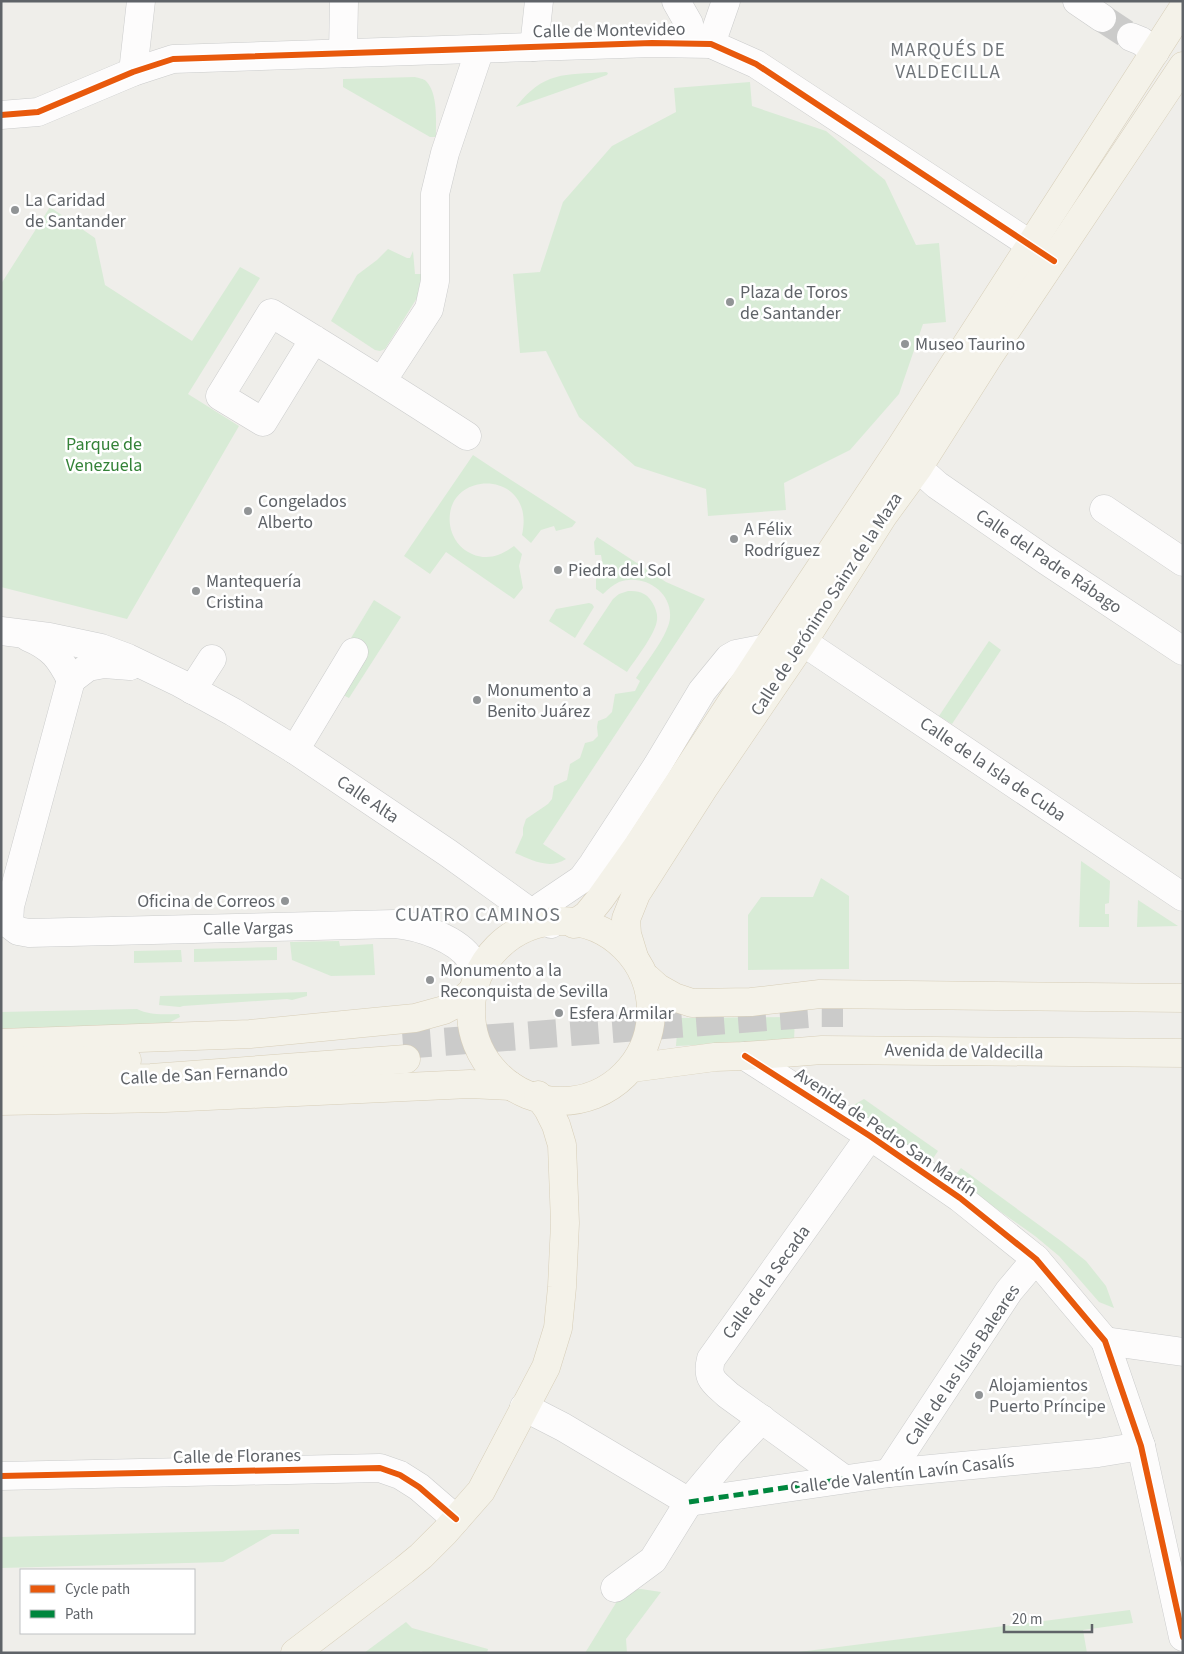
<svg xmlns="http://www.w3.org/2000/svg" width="1184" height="1654" font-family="'Source Sans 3',sans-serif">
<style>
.green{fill:#d8ebd6}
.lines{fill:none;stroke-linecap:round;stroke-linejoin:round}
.minor-tunnel{stroke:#cbcbca;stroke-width:28;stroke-dasharray:28 14;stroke-linecap:butt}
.major-tunnel{stroke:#cbcbca;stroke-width:28;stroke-dasharray:28 14;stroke-linecap:butt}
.minor-casing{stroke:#cbcccc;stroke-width:29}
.major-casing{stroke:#d7ceb8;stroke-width:29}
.minor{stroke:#fdfcfc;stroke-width:28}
.major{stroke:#f4f2e9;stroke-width:28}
.quiet{stroke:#00873e;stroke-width:5;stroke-dasharray:10 5;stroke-linecap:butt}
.cycleway-casing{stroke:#fff;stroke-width:9}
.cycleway{stroke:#e8590c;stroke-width:6}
.poi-dot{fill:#919496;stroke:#fff;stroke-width:2}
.labels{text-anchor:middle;stroke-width:5;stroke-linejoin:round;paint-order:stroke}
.street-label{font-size:18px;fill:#5f6368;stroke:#fff}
.poi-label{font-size:18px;fill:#5f6368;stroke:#fff;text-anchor:start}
.park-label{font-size:18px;fill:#348238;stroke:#fff}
.neighbourhood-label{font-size:19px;letter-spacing:1px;fill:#70757a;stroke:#fff}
.quarter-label{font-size:20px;letter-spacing:1px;fill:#70757a;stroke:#fff}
</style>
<rect width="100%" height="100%" fill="#efeeea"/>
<!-- green -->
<g class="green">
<path d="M606,72L608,73L607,75L516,107C544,71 564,75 606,72Z"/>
<path d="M415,77C419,78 424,79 426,81C438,93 436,121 436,137H430L343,87V79Z"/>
<polygon points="750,82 752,106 826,131 885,180 916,245 939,243 946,322 923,324 899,394 850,450 784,483 786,510 708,516 706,489 635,466 579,417 546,351 520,353 513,274 540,272 563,202 612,146 676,112 674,88"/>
<polygon points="50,207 95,238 105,285 192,341 240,267 260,278 188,394 239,426 127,619 1,587 1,284"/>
<polygon points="388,249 407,258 410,258 413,251 415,274 421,274 421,278 417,298 385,349 380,351 375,350 331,321 357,275 377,260"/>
<path d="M473,455C507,478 542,499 576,522L572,527L556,531L554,526L541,530L531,543L522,535C537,468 443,468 450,525C452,538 460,549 472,554C488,561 502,555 514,546L522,554L519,566L523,588L514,599L446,552L430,574L404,556Z"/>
<path d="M597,537L666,582L705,599L543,844L566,859C549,870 532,860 515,853L523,835V828L526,819L548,804L552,799L554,786L567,780L570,764L580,758L585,743L593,741L598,736L597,727L598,721L606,718L612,712L615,694L635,691L640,681L636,678C645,664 670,633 670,617C672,591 643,573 619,582C613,585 608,589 603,594L596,589V573L604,572L601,555H595L594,542Z"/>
<path d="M628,591C638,591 646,592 652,602C655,607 658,614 657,620C656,633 635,660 627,672L583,644L613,599L619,594Z"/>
<polygon points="374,600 401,617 349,698 339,693 348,643"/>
<polygon points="589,603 592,604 594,607 575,638 549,621 556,609"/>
<polygon points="989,641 1001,650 952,724 939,716"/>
<polygon points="1081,861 1110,881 1109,903 1105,904 1105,914 1109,914 1109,927 1079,927"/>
<polygon points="821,878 849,896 849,969 748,970 748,915 761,897 813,897"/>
<polygon points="1138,900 1178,926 1137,927"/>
<polygon points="339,941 340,946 373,944 375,975 331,976 292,960 290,942"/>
<polygon points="277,947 277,960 194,962 194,949"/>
<polygon points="181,950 182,962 134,963 134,951"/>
<polygon points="307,992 307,996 292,1000 287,999 183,1006 180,1007 159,1005 160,996"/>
<path d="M137,1009C151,1016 165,1014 179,1014L180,1017L149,1033L1,1038V1012Z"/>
<polygon points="795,1017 794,1041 676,1046 678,1018"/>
<polygon points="864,1099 938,1151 930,1163 852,1106"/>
<polygon points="961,1168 1061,1241 1086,1261 1106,1286 1114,1308 1099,1302 1059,1256 1035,1236 953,1178"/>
<polygon points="299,1529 299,1534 272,1534 223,1562 1,1568 1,1537"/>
<polygon points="641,1589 661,1592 626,1639 627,1653 585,1653 624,1590"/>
<polygon points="1130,1610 1133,1623 1083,1630 1087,1653 791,1653"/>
<polygon points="406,1622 412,1628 488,1649 487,1653 425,1653 421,1651 418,1653 364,1653"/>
</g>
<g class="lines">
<!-- minor-tunnel -->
<polyline class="minor-tunnel" points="1102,18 1131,37"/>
<!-- major-tunnel -->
<polyline class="major-tunnel" points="403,1045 820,1013 843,1013"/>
<defs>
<g id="minor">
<polyline points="676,1 689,24 692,43"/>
<polyline points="1077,1 1102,18"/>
<polyline points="1131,37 1141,41 1155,52"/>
<polyline points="711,44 726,1"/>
<polyline points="534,47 539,1"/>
<polyline points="343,53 344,1"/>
<polyline points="133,72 141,1"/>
<polyline points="1,115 38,112 133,72 173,59 652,43 711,44 756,64 1051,258"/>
<path d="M314,339L263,422L220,396L271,313C337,353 402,394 467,436"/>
<polyline points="382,381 429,309 435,281 435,194 445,153 480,49"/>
<polyline points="918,468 937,485 1047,561 1183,651"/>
<polyline points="1104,509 1183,562"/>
<polyline points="1,631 49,637 101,648 128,658 180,683 233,712 295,750 448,853 533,914 551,924"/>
<path d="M28,637C52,647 60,658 71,680"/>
<polyline points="803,642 1183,897"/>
<polyline points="71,680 88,667 104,664 130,666"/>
<polyline points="192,690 212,659"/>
<polyline points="295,750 354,652"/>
<polyline points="542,906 582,879 593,864 657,766 702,691 729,658 736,654 767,648"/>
<path d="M9,924L18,931L29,933L395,924C419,926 458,939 471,960C474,965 476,970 478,974"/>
<polyline points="9,924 10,906 71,680"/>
<polyline points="745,1056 870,1136 960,1198 1036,1259 1105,1341 1141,1446 1183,1637"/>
<polyline points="1105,1341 1183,1352"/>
<polyline points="524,1407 563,1427 689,1502 889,1473 1098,1453 1141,1446"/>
<polyline points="889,1473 1009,1291 1036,1259"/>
<polyline points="1,1476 380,1468 400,1475 419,1487 456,1519"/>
<path d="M844,1479L728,1395C714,1382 706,1379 711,1359L870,1136"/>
<polyline points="615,1588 653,1560 689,1502 730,1453 762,1419"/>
</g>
<g id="major">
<circle cx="561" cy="1011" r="90"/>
<polyline points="574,924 587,915 600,899 639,844 767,648 900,448 1183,8"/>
<polyline points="634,957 627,934 626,919 636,894 705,786 803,642 883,516 918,468 989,356 1183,66"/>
<polyline points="648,979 658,988 674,997 692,1003 751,1002 820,994 1183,998"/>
<polyline points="1,1043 250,1034 415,1018 444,1010 461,1001 473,991"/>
<polyline points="7,1061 127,1060"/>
<polyline points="632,1068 715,1057 745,1056 822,1050 1183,1053"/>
<polyline points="1,1082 151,1078 406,1059"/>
<polyline points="1,1101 165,1098 470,1084 511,1086"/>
<polyline points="295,1653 404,1570 421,1556 445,1532 481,1491 546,1367 558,1328 562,1287 565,1223 562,1145 556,1125 548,1109 538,1095"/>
</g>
</defs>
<!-- minor casing -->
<use href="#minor" class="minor-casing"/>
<!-- major casing -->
<use href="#major" class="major-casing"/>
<!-- minor -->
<use href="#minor" class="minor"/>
<!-- major -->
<use href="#major" class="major"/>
<!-- quiet -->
<polyline class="quiet" points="689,1502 844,1479"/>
<defs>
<g id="cycleway">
<polyline points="1,115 38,112 133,72 173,59 652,43 711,44 756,64 1054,261"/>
<polyline points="745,1056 870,1136 960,1198 1036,1259 1105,1341 1141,1446 1183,1637"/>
<polyline points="1,1476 380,1468 400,1475 419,1487 456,1519"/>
</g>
</defs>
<!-- cycleway casing -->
<use href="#cycleway" class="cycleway-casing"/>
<!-- cycleway -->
<use href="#cycleway" class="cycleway"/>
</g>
<!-- markers -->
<g class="poi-dot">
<circle cx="15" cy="210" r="5"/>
<circle cx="730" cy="302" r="5"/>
<circle cx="905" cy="344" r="5"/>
<circle cx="248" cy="511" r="5"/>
<circle cx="734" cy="539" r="5"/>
<circle cx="558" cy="570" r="5"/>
<circle cx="196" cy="591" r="5"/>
<circle cx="477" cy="700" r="5"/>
<circle cx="285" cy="901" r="5"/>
<circle cx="430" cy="980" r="5"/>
<circle cx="559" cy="1013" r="5"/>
<circle cx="979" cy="1395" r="5"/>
</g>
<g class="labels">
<!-- street labels -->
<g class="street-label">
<text transform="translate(609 30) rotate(-1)" y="6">Calle de Montevideo</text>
<text transform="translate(1049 561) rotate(34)" y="6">Calle del Padre Rábago</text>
<text transform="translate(826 604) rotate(-57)" y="6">Calle de Jerónimo Sainz de la Maza</text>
<text transform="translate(993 769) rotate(34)" y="6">Calle de la Isla de Cuba</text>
<text transform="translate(368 799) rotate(34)" y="6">Calle Alta</text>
<text transform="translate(248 928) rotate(-1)" y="6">Calle Vargas</text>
<text transform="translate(964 1051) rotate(1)" y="6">Avenida de Valdecilla</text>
<text transform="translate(204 1074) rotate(-3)" y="6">Calle de San Fernando</text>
<text transform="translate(886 1132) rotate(34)" y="6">Avenida de Pedro San Martín</text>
<text transform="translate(766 1282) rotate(-54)" y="6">Calle de la Secada</text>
<text transform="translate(962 1365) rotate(-56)" y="6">Calle de las Islas Baleares</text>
<text transform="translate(237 1456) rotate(-1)" y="6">Calle de Floranes</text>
<text transform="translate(902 1474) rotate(-7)" y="6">Calle de Valentín Lavín Casalís</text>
</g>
<!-- poi labels -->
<g class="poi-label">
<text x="25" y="206">La Caridad<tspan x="25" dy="21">de Santander</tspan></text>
<text x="740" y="298">Plaza de Toros<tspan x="740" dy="21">de Santander</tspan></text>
<text x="915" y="350">Museo Taurino</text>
<text x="258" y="507">Congelados<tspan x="258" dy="21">Alberto</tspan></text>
<text x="744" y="535">A Félix<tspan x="744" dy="21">Rodríguez</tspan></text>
<text x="568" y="576">Piedra del Sol</text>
<text x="206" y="587">Mantequería<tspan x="206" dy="21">Cristina</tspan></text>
<text x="487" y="696">Monumento a<tspan x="487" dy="21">Benito Juárez</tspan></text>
<text x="275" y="907" text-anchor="end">Oficina de Correos</text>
<text x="440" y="976">Monumento a la<tspan x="440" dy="21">Reconquista de Sevilla</tspan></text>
<text x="569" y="1019">Esfera Armilar</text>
<text x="989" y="1391">Alojamientos<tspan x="989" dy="21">Puerto Príncipe</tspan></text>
</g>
<!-- park labels -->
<g class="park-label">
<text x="104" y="450">Parque de<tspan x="104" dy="21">Venezuela</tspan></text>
</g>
<!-- neighbourhood labels -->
<g class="neighbourhood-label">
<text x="948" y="56">MARQUÉS DE<tspan x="948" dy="22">VALDECILLA</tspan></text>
</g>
<!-- quarter labels -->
<g class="quarter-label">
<text x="478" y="921">CUATRO CAMINOS</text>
</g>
</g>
<!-- border -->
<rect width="1184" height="1654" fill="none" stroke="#5f6368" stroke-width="5"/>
<!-- legend -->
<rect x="20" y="1569" width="175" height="65" fill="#ffffff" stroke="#bfc1c3"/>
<rect x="30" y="1585" width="25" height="8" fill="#e8590c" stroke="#bfc1c3"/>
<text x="65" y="1594" font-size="15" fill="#5f6368">Cycle path</text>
<rect x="30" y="1610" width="25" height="8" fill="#00873e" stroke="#bfc1c3"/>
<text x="65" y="1619" font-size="15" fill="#5f6368">Path</text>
<!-- scale -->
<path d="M1004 1624v8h88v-8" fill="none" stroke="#5f6368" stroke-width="2.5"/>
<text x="1012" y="1624" font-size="15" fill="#5f6368" stroke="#ffffff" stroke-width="4" paint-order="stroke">20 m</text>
</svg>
